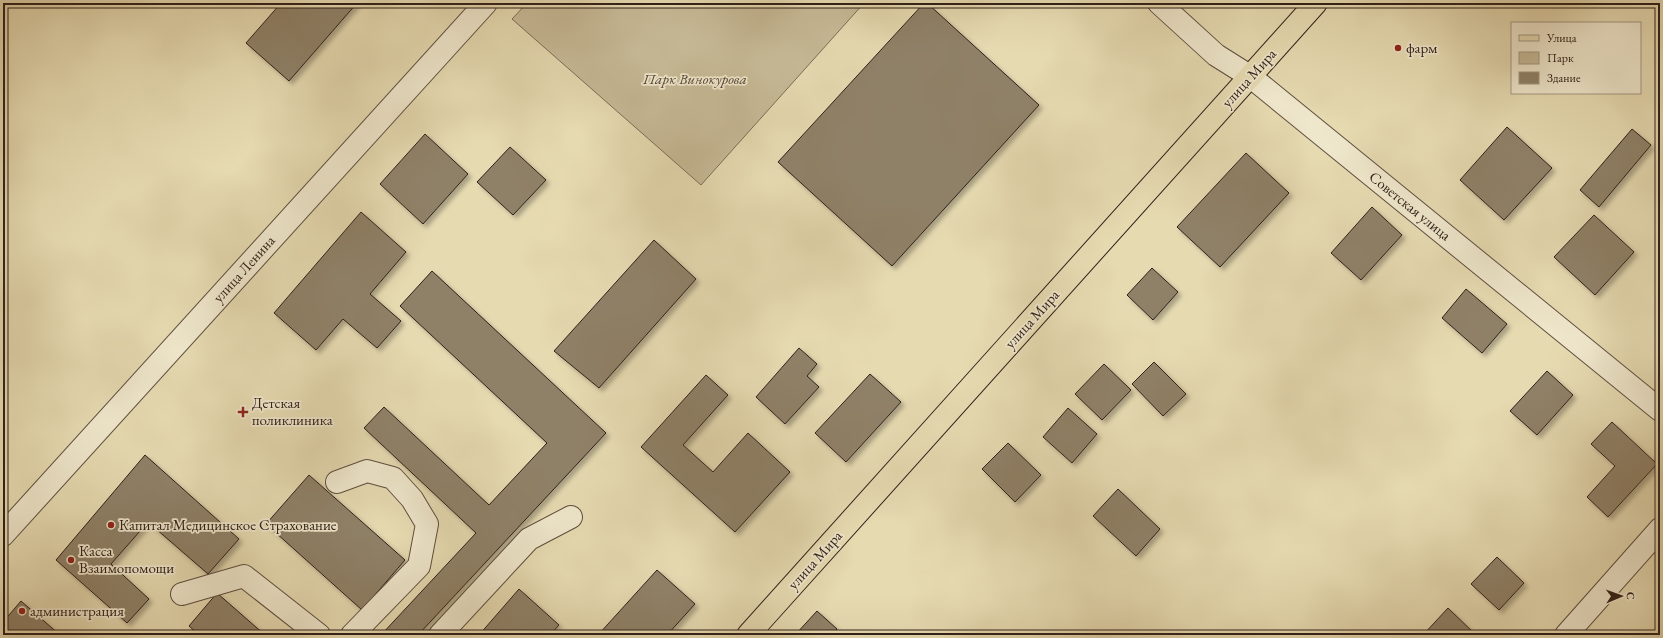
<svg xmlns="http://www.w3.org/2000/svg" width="1663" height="638" font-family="'EB Garamond',serif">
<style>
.green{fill:#c7ba97;stroke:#7c6d58}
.building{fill:#8f8168;stroke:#302019;filter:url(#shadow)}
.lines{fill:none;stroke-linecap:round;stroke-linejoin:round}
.minor-casing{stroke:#5e4e3f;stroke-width:24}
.major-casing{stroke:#302019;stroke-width:24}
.minor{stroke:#efe7cc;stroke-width:22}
.major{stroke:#e6dab1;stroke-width:22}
.poi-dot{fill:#8f2418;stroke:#efe7cc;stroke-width:1.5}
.labels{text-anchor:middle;stroke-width:3.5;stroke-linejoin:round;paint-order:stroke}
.poi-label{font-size:15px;fill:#302019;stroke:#efe7cc;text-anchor:start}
.street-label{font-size:15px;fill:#302019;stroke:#efe7cc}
.park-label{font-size:15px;font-style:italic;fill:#564638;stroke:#efe7cc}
</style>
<defs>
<filter id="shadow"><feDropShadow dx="3.5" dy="3.5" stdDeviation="2" flood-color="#0004"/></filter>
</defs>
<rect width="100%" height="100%" fill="#e6dab1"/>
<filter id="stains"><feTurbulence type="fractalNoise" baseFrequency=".005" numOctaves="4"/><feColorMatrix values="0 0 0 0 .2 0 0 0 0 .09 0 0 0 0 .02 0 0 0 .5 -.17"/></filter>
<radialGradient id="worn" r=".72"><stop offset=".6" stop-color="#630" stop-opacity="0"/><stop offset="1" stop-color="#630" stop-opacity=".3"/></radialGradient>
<!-- green -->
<polygon class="green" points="527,3 864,3 701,185 512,19"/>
<!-- building -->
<g class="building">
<polygon points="281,3 357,3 289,81 246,43"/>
<polygon points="924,3 927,3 1039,105 892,266 778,162"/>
<polygon points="1507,127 1552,168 1504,220 1460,180"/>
<polygon points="1632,129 1651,145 1599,207 1580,190"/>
<polygon points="425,134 468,174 423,224 380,184"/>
<polygon points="510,147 546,180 513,215 477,182"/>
<polygon points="1246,153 1289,193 1220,267 1177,227"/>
<polygon points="1372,207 1402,235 1361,280 1331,253"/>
<polygon points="361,212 406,252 370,294 401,321 377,348 343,319 316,350 274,313"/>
<polygon points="1594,215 1634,252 1595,295 1554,257"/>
<polygon points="654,240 696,279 599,388 554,351"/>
<polygon points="1152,268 1178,292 1153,320 1127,295"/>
<polygon points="432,271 606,433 418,635 381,635 476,533 364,428 384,407 489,505 547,443 400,306"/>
<polygon points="1466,289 1507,324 1482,353 1442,318"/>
<polygon points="799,348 817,364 807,376 819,387 785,424 756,397"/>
<polygon points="1154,362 1186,394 1163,416 1132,384"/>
<polygon points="1104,364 1131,390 1102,420 1075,394"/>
<polygon points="1547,371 1573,395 1537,435 1510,411"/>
<polygon points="870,374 901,402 846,462 815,433"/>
<polygon points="706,375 728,395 683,445 713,472 748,433 790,472 735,532 641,447"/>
<polygon points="1068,408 1097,434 1072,463 1043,437"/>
<polygon points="1612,422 1657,464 1608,517 1587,497 1615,466 1591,444"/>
<polygon points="1008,443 1041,475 1015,502 982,469"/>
<polygon points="145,455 239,539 208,574 148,522 111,564 149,599 127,623 56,560"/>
<polygon points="309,475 405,560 362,610 266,524"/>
<polygon points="1118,489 1160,529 1136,556 1093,516"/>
<polygon points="1497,557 1524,583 1499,610 1471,584"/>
<polygon points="657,570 695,604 667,635 598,635"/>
<polygon points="519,589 559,625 550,635 479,635"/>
<polygon points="217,593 265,635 199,635 189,626"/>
<polygon points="21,601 60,635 3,635 3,622"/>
<polygon points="1448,608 1476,635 1423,635"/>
<polygon points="817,611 837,629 831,635 795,635"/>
</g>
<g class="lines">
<defs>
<g id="minor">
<polyline points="1159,3 1216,55 1251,77 1660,410"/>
<polyline points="337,482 367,471 393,478 412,499 427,524 419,566 352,635"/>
<polyline points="3,535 486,3"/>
<polyline points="182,594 244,576 319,635"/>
<polyline points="440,635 529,539 571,517"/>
<polyline points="1566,635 1660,529"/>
</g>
<polyline id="major" points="748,635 1316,3"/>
</defs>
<!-- minor casing -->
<use href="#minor" class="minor-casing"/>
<!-- major casing -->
<use href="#major" class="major-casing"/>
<!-- minor -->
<use href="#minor" class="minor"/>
<!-- major -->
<use href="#major" class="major"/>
</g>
<!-- markers -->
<g class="poi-dot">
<circle cx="1398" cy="48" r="4"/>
<path d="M241 406h4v4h4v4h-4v4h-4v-4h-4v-4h4z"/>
<circle cx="111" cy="525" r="4"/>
<circle cx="71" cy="560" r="4"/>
<circle cx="22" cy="611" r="4"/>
</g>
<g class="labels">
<!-- poi labels -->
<g class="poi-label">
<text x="1406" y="53">фарм</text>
<text x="252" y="408">Детская<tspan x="252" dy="17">поликлиника</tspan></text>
<text x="119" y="530">Капитал Медицинское Страхование</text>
<text x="79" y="556">Касса<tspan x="79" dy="17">Взаимопомощи</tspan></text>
<text x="30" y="616">администрация</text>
</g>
<!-- street labels -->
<g class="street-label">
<text transform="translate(1249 78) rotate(-48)" y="5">улица Мира</text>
<text transform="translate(1410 206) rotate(39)" y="5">Советская улица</text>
<text transform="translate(244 269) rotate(-48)" y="5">улица Ленина</text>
<text transform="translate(1032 319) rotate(-48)" y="5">улица Мира</text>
<text transform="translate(815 560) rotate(-48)" y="5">улица Мира</text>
</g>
<!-- park labels -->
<g class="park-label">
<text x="695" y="84">Парк Винокурова</text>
</g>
</g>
<!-- margin -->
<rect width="1663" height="638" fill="none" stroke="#e6dab1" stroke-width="16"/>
<rect x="4" y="4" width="1655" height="630" fill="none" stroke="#302019" stroke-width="2"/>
<rect x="8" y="8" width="1647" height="622" fill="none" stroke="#302019"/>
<!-- legend -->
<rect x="1511" y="22" width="130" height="72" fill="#efe7cc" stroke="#a39784"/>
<rect x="1519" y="35" width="20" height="6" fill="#e6dab1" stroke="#a39784"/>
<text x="1547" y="42" font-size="12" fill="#302019">Улица</text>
<rect x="1519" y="52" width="20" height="12" fill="#c7ba97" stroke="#a39784"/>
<text x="1547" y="62" font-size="12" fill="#302019">Парк</text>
<rect x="1519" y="72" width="20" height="12" fill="#8f8168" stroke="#a39784"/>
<text x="1547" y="82" font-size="12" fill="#302019">Здание</text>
<!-- north arrow -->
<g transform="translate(1621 596) rotate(88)" stroke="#efe7cc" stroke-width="3" paint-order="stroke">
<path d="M0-3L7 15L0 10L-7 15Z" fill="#302019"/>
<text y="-6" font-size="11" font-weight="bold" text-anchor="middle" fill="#302019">С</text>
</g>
<rect width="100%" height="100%" filter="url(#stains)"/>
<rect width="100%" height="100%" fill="url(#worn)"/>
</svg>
